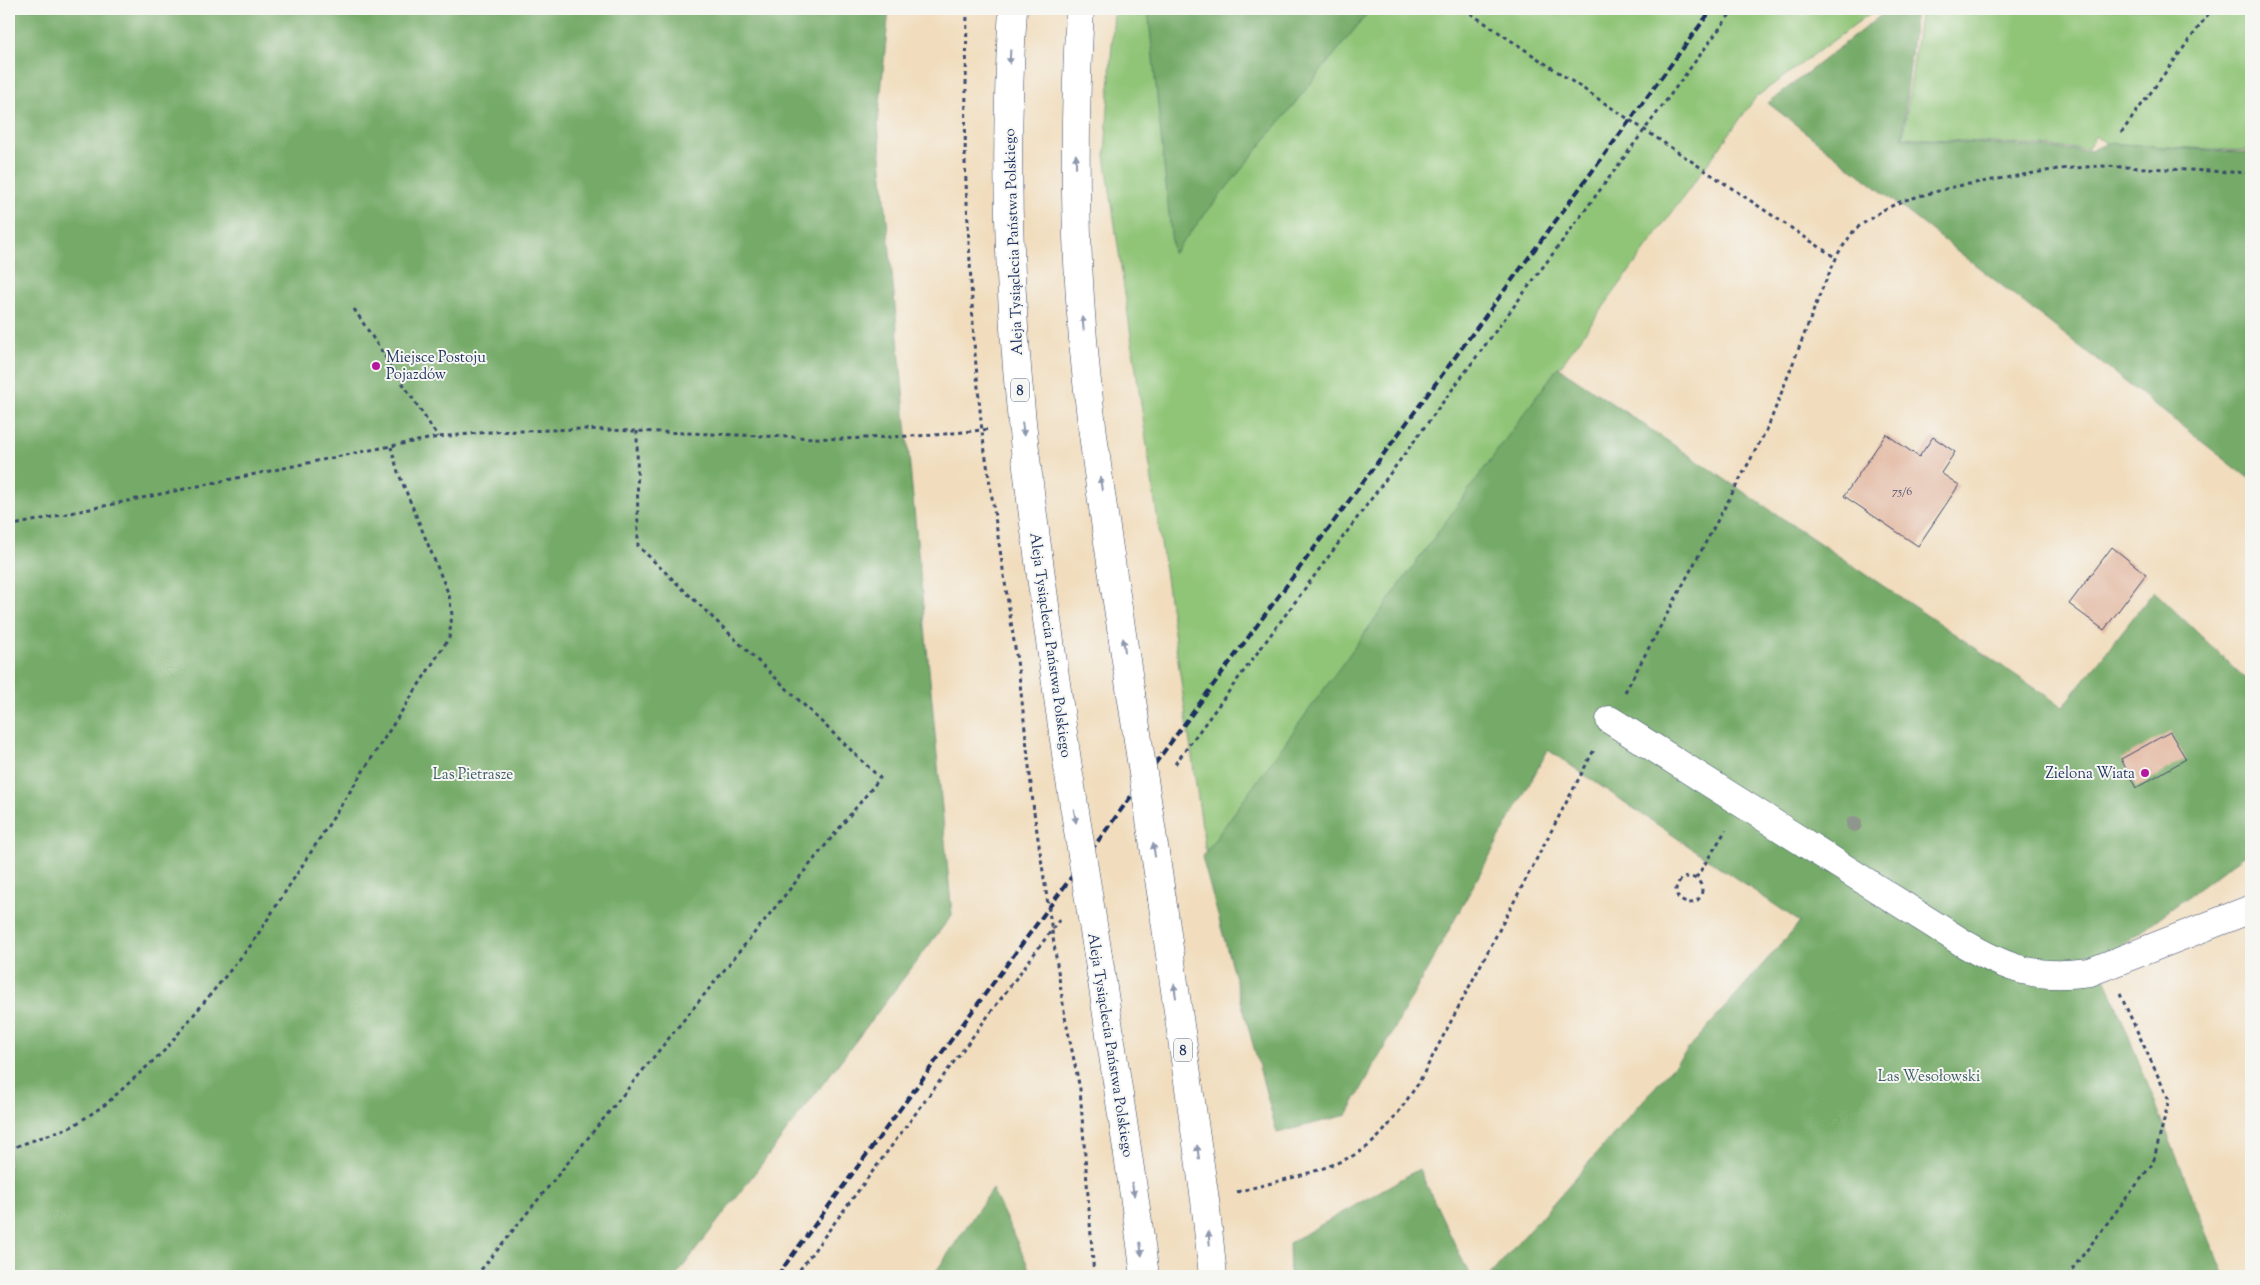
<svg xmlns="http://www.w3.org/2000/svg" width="2260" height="1285" font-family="'Sorts Mill Goudy',serif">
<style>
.green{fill:#90c577;stroke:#567a6a}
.forest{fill:#74aa68;stroke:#486c63}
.building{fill:#e2b69f}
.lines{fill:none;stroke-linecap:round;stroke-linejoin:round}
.minor-casing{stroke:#3b496c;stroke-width:29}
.highway-casing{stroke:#3b496c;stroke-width:29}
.path{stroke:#3b496c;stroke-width:3;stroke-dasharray:4 4;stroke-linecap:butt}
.minor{stroke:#fff;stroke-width:28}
.highway{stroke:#fff;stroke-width:28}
.rail{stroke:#1b2f5e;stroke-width:4;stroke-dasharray:8 4;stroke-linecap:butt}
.highway-bridge-casing{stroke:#3b496c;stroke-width:29;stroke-linecap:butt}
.path-bridge{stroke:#3b496c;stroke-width:3;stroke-dasharray:4 4;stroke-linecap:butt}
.highway-bridge{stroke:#fff;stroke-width:28}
.tree{fill:#8f968d}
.oneway{fill:#8d97ae}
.poi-dot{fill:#b5179e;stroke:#f6f6f2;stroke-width:2}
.labels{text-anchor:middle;stroke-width:4;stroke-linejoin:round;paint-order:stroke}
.number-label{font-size:12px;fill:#4d516e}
.shield{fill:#f6f6f2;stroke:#5d6b8a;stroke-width:1}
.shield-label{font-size:14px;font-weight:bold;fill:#1b2f5e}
.street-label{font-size:15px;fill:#1b2f5e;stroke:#f6f6f2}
.poi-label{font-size:15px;fill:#1b2f5e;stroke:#f6f6f2;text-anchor:start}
.park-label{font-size:15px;fill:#3e5c66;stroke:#f6f6f2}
</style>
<rect width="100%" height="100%" fill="#f6f6f2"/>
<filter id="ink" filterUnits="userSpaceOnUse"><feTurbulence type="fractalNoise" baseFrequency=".02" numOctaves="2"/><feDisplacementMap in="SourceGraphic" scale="10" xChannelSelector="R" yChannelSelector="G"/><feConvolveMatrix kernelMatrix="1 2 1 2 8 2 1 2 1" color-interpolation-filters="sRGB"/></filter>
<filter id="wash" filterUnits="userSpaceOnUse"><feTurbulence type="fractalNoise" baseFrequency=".0096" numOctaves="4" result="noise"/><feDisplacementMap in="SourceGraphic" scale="20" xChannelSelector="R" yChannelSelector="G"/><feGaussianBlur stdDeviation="1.12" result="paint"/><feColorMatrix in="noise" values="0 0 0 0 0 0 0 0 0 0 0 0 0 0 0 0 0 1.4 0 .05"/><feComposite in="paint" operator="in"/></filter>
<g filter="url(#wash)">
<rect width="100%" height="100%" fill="#f1ddbd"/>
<!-- green -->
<g class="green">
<polygon points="1114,9 1876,9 1756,97 1206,854 1105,156"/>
<polygon points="1921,9 2251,9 2251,151 2108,144 2095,136 2088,149 1903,137"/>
</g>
<!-- forest -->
<g class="forest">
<polygon points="9,9 889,9 878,124 952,915 676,1276 9,1276"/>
<polygon points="1148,9 1371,9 1173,254"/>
<polygon points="1889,9 1916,9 1902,138 2090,151 2108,143 2251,153 2251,480 1768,103"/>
<polygon points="1558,367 2063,707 2154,591 2251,684 2251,850 2099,962 2224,1276 1489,1276 1800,922 1548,750 1347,1115 1277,1133 1202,857"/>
<polygon points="1419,1169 1470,1276 1290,1276 1289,1243"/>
<polygon points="992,1189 1033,1276 933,1276"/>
</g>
<g id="blocks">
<!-- building -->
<g class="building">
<polygon points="1886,434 1919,457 1933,437 1955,452 1941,473 1959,485 1918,546 1844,496"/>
<polygon points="2112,547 2146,574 2104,630 2069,604"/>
<polygon points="2170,732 2186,759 2136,788 2121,759"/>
</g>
</g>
</g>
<g filter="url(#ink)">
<use href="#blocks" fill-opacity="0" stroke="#3b496c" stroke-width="1"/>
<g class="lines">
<defs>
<path id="minor" d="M1610,720L1963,943C2009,970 2036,979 2090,972L2251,909"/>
<g id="highway">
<path d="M1013,9C1004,146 1008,285 1022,422C1034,538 1052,653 1068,768"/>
<path d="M1080,9C1075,100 1074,190 1079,281C1086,419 1111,557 1131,694"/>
<polyline points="1162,899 1205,1200 1213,1276"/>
<polyline points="1100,968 1138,1222 1145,1276"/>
</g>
</defs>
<!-- minor casing -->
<use href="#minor" class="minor-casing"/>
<!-- highway casing -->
<use href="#highway" class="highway-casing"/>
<!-- path -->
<g class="path">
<polyline points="967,9 965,162 974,343 982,432 1019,674 1034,812"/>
<polyline points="1464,9 1836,258"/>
<polyline points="2121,133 2212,9"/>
<polyline points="354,309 438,437"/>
<polyline points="9,526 355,453 438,437 490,432 582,429 842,439 935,435 991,429"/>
<polyline points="1625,692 1768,427 1822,289 1839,252 1855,229 1883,210 1902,201 1927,194 1957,186 2058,169 2102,166 2251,173"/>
<polyline points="1175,764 1734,9"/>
<circle cx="1689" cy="890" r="13"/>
<polyline points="1696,878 1726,830"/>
<polyline points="1065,1017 1080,1089 1094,1276"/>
<polyline points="9,1149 73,1126 106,1104 164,1051 251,945 449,638 452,615 449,595 398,472 391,447"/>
<path d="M1237,1192C1273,1182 1334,1170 1364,1149C1387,1133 1402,1106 1418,1084L1595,748"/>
<polyline points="476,1276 880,778 638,546 637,431"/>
<polyline points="795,1276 1060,919"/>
<polyline points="2067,1276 2153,1163 2169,1100 2120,994"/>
</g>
<!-- minor -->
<use href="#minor" class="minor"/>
<!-- highway -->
<use href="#highway" class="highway"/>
<!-- rail -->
<polyline class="rail" points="777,1276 1712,9"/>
<defs>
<g id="highway-bridge">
<polyline points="1131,694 1162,899"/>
<polyline points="1068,768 1100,968"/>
</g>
</defs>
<!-- highway-bridge casing -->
<use href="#highway-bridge" class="highway-bridge-casing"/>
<!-- path-bridge -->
<polyline class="path-bridge" points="1034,812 1065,1017"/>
<!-- highway-bridge -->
<use href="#highway-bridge" class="highway-bridge"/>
</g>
<!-- trees -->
<circle class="tree" cx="1854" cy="824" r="8"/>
<!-- one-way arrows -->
<defs><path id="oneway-solid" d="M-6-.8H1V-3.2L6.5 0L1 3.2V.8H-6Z" transform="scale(1.25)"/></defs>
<g class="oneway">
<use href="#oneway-solid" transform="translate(1010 57) rotate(93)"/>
<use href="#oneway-solid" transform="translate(1076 161) rotate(-91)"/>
<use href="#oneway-solid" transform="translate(1083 323) rotate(-95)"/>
<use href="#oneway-solid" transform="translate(1023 429) rotate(83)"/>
<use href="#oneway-solid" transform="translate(1101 484) rotate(-98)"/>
<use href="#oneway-solid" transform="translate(1124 645) rotate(-98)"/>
<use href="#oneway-solid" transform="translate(1075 816) rotate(81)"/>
<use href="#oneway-solid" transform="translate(1154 850) rotate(-99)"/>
<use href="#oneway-solid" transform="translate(1175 991) rotate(-98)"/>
<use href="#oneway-solid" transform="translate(1198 1152) rotate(-98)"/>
<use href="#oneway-solid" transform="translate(1133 1189) rotate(81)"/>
<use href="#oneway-solid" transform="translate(1209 1238) rotate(-96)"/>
<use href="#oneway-solid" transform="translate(1141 1249) rotate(83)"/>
</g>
</g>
<!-- markers -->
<g class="poi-dot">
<circle cx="376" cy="366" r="5"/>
<circle cx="2145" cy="773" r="5"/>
</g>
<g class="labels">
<!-- number labels -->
<g class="number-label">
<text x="1902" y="495">75/6</text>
</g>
<!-- shield labels -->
<g class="shield">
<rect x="1011" y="378.5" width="18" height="23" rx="4"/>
<rect x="1174" y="1038.5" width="18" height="23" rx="4"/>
</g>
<g class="shield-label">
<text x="1020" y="395">8</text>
<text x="1183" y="1055">8</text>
</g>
<!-- street labels -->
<g class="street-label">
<text transform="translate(1013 242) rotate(-92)" y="5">Aleja Tysiąclecia Państwa Polskiego</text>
<text transform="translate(1051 645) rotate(82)" y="5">Aleja Tysiąclecia Państwa Polskiego</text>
<text transform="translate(1111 1045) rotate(81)" y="5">Aleja Tysiąclecia Państwa Polskiego</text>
</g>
<!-- poi labels -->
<g class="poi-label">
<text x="386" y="362">Miejsce Postoju<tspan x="386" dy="17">Pojazdów</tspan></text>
<text x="2135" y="778" text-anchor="end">Zielona Wiata</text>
</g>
<!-- park labels -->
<g class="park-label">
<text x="473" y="779">Las Pietrasze</text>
<text x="1929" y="1081">Las Wesołowski</text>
</g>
</g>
<!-- margin -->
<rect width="2260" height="1285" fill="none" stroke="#f6f6f2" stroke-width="30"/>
</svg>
